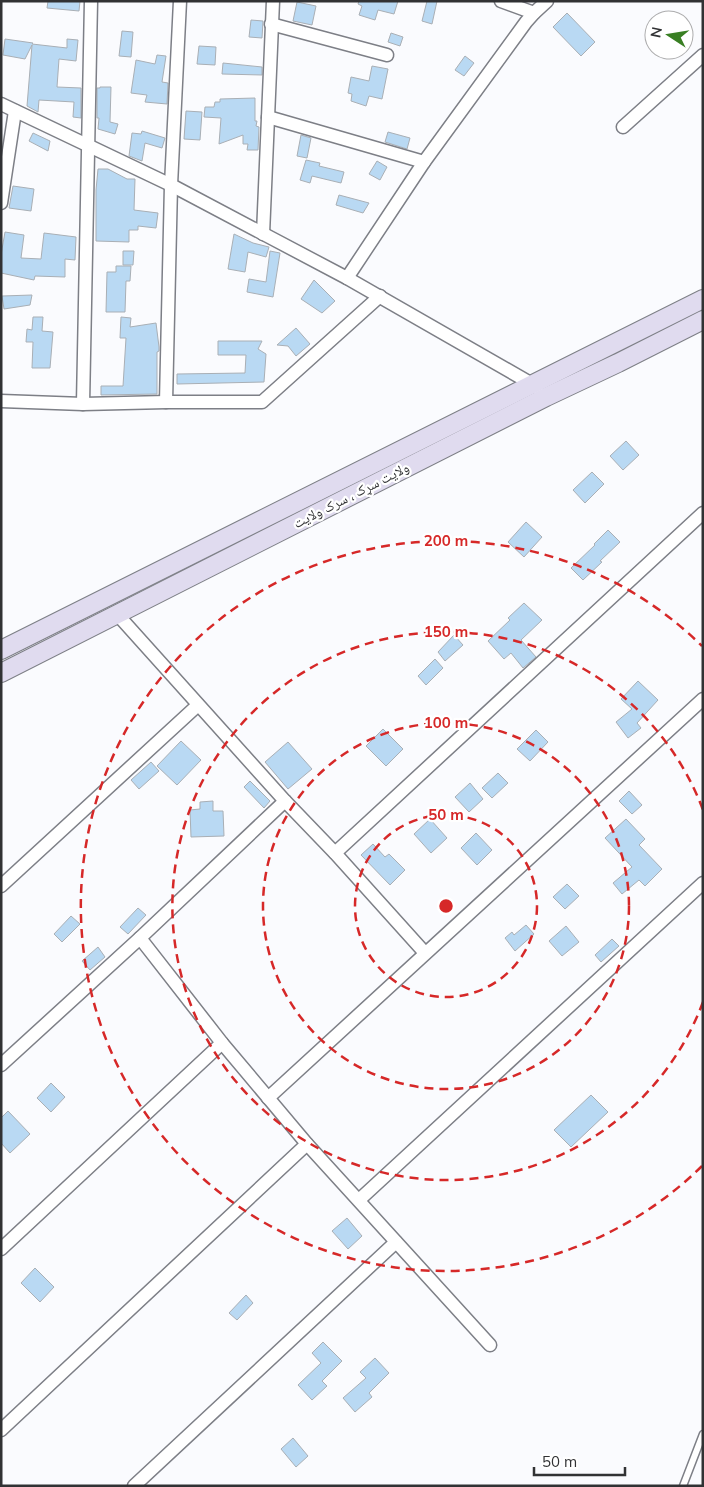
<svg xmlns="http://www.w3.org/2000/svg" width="704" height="1487" font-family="Mulish,'Noto Naskh Arabic',sans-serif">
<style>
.building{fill:#b9d9f3;stroke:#a9afb5}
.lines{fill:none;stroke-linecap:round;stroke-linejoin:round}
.lane-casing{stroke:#7d7f86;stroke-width:9}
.street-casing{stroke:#7d7f86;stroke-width:15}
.secondary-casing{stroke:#7d7f86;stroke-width:20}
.lane{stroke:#fff;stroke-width:6}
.street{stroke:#fff;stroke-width:12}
.secondary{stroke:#e0dbef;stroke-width:18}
.ring{fill:none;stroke:#d62828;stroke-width:2.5;stroke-dasharray:9 6}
.labels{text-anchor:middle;stroke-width:4.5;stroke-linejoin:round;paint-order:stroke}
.street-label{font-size:14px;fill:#313234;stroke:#fff}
.centre{fill:#d62828;stroke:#fff;stroke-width:2.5}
.ring-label{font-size:15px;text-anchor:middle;font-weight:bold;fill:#d62828;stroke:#fff;stroke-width:4.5;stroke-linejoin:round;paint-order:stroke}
</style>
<rect width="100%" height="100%" fill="#fafbfe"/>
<!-- building -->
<g class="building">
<polygon points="48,1 80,1 79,11 47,8"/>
<polygon points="359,1 398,1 394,14 378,10 375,20 359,15 362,6 358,4"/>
<polygon points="427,1 437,1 432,24 422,21"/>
<polygon points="297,2 316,6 312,25 293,21"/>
<polygon points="567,13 595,42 581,56 553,27"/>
<polygon points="251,20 263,21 262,38 249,37"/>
<polygon points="122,31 133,32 131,57 119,56"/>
<polygon points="391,33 403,37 400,46 388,42"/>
<polygon points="5,39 33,43 32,44 67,48 67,39 78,40 76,61 59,59 57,87 81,88 81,118 73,117 74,102 39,100 38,112 27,106 32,45 25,59 3,55"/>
<polygon points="199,46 216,47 215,65 197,64"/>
<polygon points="157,55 166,56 162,82 168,83 167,104 145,102 147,95 131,93 136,60 155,64"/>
<polygon points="465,56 474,63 464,76 455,70"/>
<polygon points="223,63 262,67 262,75 222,74"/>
<polygon points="372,66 388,69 382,99 369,96 366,106 351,101 352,94 348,93 351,77 369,81"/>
<polygon points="100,87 111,87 110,122 118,124 115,134 98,129 99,118 97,118 97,88 100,88"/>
<polygon points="255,98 255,121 257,121 256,126 259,127 258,150 247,150 248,144 243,144 243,135 219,144 221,118 204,117 205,107 214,107 215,102 220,102 220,99"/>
<polygon points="186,111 202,112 200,140 184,139"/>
<polygon points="142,131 165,138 162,148 145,143 142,161 129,156 132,133 141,134"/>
<polygon points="388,132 410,138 407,149 385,142"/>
<polygon points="33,133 50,141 48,151 29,141"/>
<polygon points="301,135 311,138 307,158 297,156"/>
<polygon points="306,160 320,163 319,166 344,172 341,183 312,176 310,183 300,180"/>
<polygon points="377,161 387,167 380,180 369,174"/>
<polygon points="98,169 108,169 127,179 135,179 134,210 158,213 156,228 138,226 138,230 129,230 129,242 96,241 96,190"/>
<polygon points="13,186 34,189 31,211 9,208"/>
<polygon points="339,195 369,203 363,213 336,205"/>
<polygon points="5,232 24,235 21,258 41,259 44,233 76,237 75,260 65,259 65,277 35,276 34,280 1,273 1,255"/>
<polygon points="234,234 253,243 269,247 266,257 248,252 245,272 228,269"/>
<polygon points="123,251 134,251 133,265 123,265"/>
<polygon points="270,251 280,253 273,297 247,292 249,279 266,282"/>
<polygon points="116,266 131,266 130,281 126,281 125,312 106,312 107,272 116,272"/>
<polygon points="314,280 335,301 322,313 301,299"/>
<polygon points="32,295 30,305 4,309 2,296"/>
<polygon points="33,317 43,317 42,331 53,332 50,368 32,368 33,342 26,342 27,329 32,330"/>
<polygon points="121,317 131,318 130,327 156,323 159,347 159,351 157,352 157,394 101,395 101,386 123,386 126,338 120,338"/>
<polygon points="296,328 310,344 296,356 288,346 277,345"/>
<polygon points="218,341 262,341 258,349 266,354 264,382 177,384 177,374 245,373 246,355 218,355"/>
<polygon points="626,441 639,455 623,470 610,456"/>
<polygon points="592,472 604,484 585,503 573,490"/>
<polygon points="526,522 542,537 524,557 508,542"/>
<polygon points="608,530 620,542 600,561 602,562 583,580 571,568 595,545 594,544"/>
<polygon points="524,603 542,620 521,640 536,657 523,668 511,653 504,659 488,641 510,620 508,618"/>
<polygon points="454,635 463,645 445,661 438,652"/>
<polygon points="435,659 443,668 426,685 418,676"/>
<polygon points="638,681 658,700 637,723 641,728 628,738 616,722 632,709 621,699"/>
<polygon points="383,729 403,749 386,766 366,746"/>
<polygon points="536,730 548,742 530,761 517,749"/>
<polygon points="181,741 201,760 177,785 157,766"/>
<polygon points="288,742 312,769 288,789 265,762"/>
<polygon points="151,762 159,771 139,789 131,780"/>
<polygon points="498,773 508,783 492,798 482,788"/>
<polygon points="250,781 270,801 264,808 244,787"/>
<polygon points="470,783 483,799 469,812 455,797"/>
<polygon points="629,791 642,805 632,814 619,801"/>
<polygon points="213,801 213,811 223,811 224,836 191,837 190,810 200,809 200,802"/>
<polygon points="430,819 447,838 431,853 414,834"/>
<polygon points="626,819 645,839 639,845 662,869 645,886 639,880 622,894 613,883 632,867 605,838"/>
<polygon points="476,833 492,850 477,865 461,848"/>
<polygon points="373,844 385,857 389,854 405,870 390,885 361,855"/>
<polygon points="567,884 579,896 565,909 553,897"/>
<polygon points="138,908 146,915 128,934 120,927"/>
<polygon points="71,916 80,924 62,942 54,934"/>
<polygon points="526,925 534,934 515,951 505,938 512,932 514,935"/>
<polygon points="566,926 579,942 562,956 549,941"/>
<polygon points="612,939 619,946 601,962 595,955"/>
<polygon points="98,947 105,957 90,970 82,961"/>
<polygon points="51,1083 65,1097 51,1112 37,1098"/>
<polygon points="591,1095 608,1112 571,1147 554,1130"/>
<polygon points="8,1111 30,1134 10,1153 1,1143 1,1118"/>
<polygon points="347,1218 362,1236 348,1249 332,1231"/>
<polygon points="35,1268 54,1287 40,1302 21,1283"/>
<polygon points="246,1295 253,1303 237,1320 229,1313"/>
<polygon points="323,1342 342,1361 322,1381 327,1386 312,1400 298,1385 321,1363 312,1353"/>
<polygon points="375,1358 389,1373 369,1393 372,1397 355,1412 343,1398 366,1378 360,1372"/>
<polygon points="293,1438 308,1456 296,1467 281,1449"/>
</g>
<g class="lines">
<defs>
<polyline id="lane" points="683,1486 703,1434"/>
<g id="street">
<polyline points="501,1 534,13"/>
<polyline points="271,24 387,55"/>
<polyline points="1,104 171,185 347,278 532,384 537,388"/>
<polyline points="268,117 424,162"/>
<polyline points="623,127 703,55"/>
<polyline points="1,203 15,111"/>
<polyline points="263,234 273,1"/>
<polyline points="347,278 424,162 526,22 534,13 547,1"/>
<polyline points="1,401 83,404 166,402 262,402 380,296"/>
<polyline points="166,402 171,185 180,1"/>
<polyline points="83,404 91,1"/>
<polyline points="117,614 285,801 335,853 425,953"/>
<polyline points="335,853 703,513"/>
<polyline points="1,886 198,705"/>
<polyline points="140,938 222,1043 307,1144 490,1345"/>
<polyline points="1,1065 140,938 285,801"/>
<polyline points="268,1098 703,699"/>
<polyline points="359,1200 703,883"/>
<polyline points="1,1249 222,1043"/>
<polyline points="1,1430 307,1144"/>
<polyline points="134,1486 396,1242"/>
</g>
<g id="secondary">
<polyline points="1,650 703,299"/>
<polyline points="1,673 546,397 618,363 703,320"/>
</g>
</defs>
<!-- lane casing -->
<use href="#lane" class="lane-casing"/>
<!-- street casing -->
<use href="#street" class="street-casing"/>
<!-- secondary casing -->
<use href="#secondary" class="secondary-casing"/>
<!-- lane -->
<use href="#lane" class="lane"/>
<!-- street -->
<use href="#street" class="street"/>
<!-- secondary -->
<use href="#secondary" class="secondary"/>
</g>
<!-- distance rings -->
<g class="ring">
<circle cx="446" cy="906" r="91"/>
<circle cx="446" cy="906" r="183"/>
<path d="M703 1002A274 274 0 1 1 703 810"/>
<path d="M702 1166A365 365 0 1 1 702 646"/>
</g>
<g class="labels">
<!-- street labels -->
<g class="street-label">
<text transform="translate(351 495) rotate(-27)" y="5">ولایت سړک ، سرک ولایت</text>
</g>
</g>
<circle cx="446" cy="906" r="8" class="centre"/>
<g class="ring-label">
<text x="446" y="546">200 m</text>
<text x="446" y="637">150 m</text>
<text x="446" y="728">100 m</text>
<text x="446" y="820">50 m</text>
</g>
<!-- border -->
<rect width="704" height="1487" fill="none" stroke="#313234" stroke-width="5"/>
<!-- north arrow -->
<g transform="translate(669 35) rotate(282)"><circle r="24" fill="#ffffff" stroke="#adadae"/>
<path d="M0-4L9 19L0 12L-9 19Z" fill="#397f23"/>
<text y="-8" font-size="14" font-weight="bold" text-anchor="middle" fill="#313234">N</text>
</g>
<!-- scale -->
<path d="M534 1467v8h91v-8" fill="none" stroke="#313234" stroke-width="2.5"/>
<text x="542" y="1467" font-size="15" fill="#313234" stroke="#ffffff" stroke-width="4" paint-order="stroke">50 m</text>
</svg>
